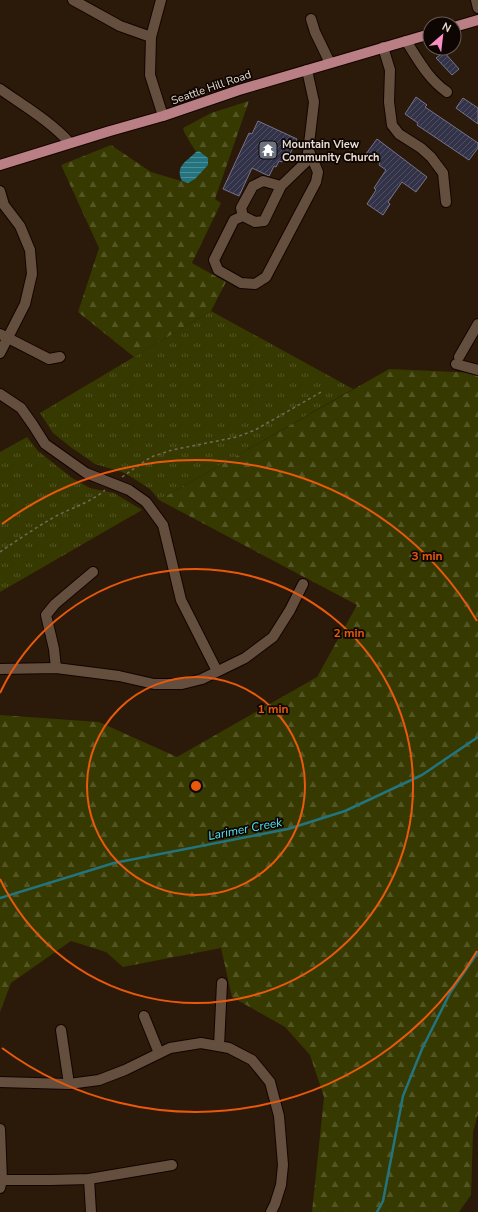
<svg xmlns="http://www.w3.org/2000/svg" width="478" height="1212" font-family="'Nunito Sans',sans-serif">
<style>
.grass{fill:url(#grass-tufts)}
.forest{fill:url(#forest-firs)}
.water{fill:url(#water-rules)}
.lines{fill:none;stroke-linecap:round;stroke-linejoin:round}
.stream{stroke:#23747e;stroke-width:2.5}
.building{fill:url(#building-hatch);stroke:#74748e}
.minor-casing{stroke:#130400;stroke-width:12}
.major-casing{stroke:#130400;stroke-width:12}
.path{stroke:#78675b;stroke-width:1.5;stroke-dasharray:3 3;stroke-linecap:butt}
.minor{stroke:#644e3e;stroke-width:10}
.major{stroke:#ba7e85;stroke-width:10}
.ring{fill:none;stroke:#e8590c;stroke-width:2}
.labels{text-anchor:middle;stroke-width:3.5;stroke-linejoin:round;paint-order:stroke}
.street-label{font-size:11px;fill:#e9dbd2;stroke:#0e0602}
.poi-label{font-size:11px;font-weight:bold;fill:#e9dbd2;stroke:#0e0602;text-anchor:start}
.water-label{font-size:12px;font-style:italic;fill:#50e7f9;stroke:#0e0602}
.centre{fill:#e8590c;stroke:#0e0602;stroke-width:2}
.ring-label{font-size:12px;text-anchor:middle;font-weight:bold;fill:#e8590c;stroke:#0e0602;stroke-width:3.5;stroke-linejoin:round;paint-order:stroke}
</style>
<defs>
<pattern id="grass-tufts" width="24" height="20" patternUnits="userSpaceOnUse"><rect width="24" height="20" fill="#363900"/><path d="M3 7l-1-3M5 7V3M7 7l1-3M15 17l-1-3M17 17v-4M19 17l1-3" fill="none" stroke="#535524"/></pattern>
<pattern id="forest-firs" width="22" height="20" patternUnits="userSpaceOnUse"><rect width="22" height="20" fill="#363900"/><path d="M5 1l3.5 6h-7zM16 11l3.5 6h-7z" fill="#535524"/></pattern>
<pattern id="water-rules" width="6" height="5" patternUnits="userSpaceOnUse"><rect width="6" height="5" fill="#23747e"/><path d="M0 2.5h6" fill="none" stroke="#4e8e95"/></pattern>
<pattern id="building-hatch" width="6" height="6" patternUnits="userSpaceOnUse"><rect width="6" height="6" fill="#323248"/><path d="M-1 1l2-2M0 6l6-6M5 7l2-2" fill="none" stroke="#504f62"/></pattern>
</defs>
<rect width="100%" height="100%" fill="#2b190a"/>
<!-- grass -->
<g class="grass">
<polygon points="211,311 353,389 159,500 150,489 133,478 122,472 95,464 72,448 53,433 40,413"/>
<polygon points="27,437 38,451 72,478 90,488 114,493 142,510 0,592 0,452"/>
</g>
<!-- forest -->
<g class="forest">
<polygon points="249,101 215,199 221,203 192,263 226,282 211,311 134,357 78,312 99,248 61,165 111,145 151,172 188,183 208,165 208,158 199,151 196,152 185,134 183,128 211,113"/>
<polygon points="389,369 478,373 478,1114 473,1132 471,1195 459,1212 312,1212 324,1097 310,1055 285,1027 232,997 221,948 123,967 106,952 71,941 11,983 0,1012 0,715 99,722 177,757 317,677 357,605 159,500"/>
</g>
<!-- water -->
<path class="water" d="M199,151L208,158V165L195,179L188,183L182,181C175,166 186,162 196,152Z"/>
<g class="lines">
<!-- stream -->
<g class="stream">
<polyline points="0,898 114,863 288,829 345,811 422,775 478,737"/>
<polyline points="377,1212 383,1201 403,1096 422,1049 450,993 478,952"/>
</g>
</g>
<!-- building -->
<g class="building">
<polygon points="444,52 459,69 452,75 436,58"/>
<polygon points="416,97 427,105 425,107 478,143 478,148 469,160 417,125 418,123 405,114"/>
<polygon points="463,98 478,108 478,124 456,108"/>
<polygon points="258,121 297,139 289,156 286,154 282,162 279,161 276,167 274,166 269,176 252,168 239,196 223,189 249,133 252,134"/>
<polygon points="377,139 427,177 416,192 402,182 388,202 390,204 383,215 367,204 376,190 374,188 386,170 379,165 380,163 366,154"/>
</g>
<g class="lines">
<defs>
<g id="minor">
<polyline points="73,0 120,26 151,37"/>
<polyline points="161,0 151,37 150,75 163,116"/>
<polyline points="476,0 478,8"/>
<polyline points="311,19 315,32 330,63"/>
<path d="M406,41C418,59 428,79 447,92"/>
<polyline points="383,47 390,70 389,102 392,125 399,134 421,148 431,157 443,173 446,202"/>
<path d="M0,89C24,106 50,121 70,143"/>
<polyline points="281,186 263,181 253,186 241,208 243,216 255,222 264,221 281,186 307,161 314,102 307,70"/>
<polyline points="0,191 4,205 20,226 30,250 32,274 25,304 0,353"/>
<polyline points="243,216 234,220 214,260 218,270 241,283 255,284 266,277 316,182 318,172 309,151"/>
<polyline points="0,334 49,359 60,357"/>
<polyline points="459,357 478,324"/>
<polyline points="456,364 478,370"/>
<polyline points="0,394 21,408 33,425 45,444 86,473 129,490 146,502 163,525 181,600 217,671"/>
<polyline points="56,668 54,649 46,615 55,604 93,572"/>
<polyline points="0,669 56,668 119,676 154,684 182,684 202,679 245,658 273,637 290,610 303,584"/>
<polyline points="144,1016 159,1053"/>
<polyline points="61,1030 69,1084"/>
<polyline points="219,1046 222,983"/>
<polyline points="0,1082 69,1084 99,1080 125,1070 170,1048 201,1043 229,1048 252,1060 270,1082 279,1116 283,1165 281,1185 275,1204 271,1212"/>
<polyline points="0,1129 2,1180 0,1188"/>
<polyline points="89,1179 91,1212"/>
<polyline points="2,1180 51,1180 89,1179 172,1165"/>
</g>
<g id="major">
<polyline points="454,27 478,20"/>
<polyline points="0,165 110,131 163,116 239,90 430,34"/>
</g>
</defs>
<!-- minor casing -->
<use href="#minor" class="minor-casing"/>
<!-- major casing -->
<use href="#major" class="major-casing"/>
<!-- path -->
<g class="path">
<polyline points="122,477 151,457 172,450 237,437 255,430 323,391"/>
<path d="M0,552C19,539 38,526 58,515C74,507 91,502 105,490"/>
</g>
<!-- minor -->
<use href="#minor" class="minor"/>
<!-- major -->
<use href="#major" class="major"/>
</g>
<!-- distance rings -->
<g class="ring">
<circle cx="196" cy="786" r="109"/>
<path d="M0 693A217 217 0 1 1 0 879"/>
<path d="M477 951A326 326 0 0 1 2 1048M2 524A326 326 0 0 1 477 621"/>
</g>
<!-- icons -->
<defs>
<symbol id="temple-square" viewBox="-11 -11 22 22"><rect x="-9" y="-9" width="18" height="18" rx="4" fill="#6b7280" stroke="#0e0602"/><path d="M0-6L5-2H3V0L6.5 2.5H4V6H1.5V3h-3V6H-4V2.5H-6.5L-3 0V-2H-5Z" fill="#fff"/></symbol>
</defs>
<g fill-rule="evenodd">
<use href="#temple-square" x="257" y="139" width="22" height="22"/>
</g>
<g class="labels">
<!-- street labels -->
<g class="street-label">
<text transform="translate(211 87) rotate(-19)" y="4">Seattle Hill Road</text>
</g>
<!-- poi labels -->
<g class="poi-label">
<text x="282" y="148">Mountain View<tspan x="282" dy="13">Community Church</tspan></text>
</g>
<!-- water labels -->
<g class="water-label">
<text transform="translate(245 829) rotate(-11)" y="4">Larimer Creek</text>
</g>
</g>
<circle cx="196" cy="786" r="6" class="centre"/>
<g class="ring-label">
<text x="427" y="560">3 min</text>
<text x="349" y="637">2 min</text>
<text x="273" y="713">1 min</text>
</g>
<!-- north arrow -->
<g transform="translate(442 36) rotate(28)"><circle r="19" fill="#0e0602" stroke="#665b55"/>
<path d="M0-3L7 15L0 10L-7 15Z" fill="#fb8fc5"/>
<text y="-6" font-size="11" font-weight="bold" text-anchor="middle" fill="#e9dbd2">N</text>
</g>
</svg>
